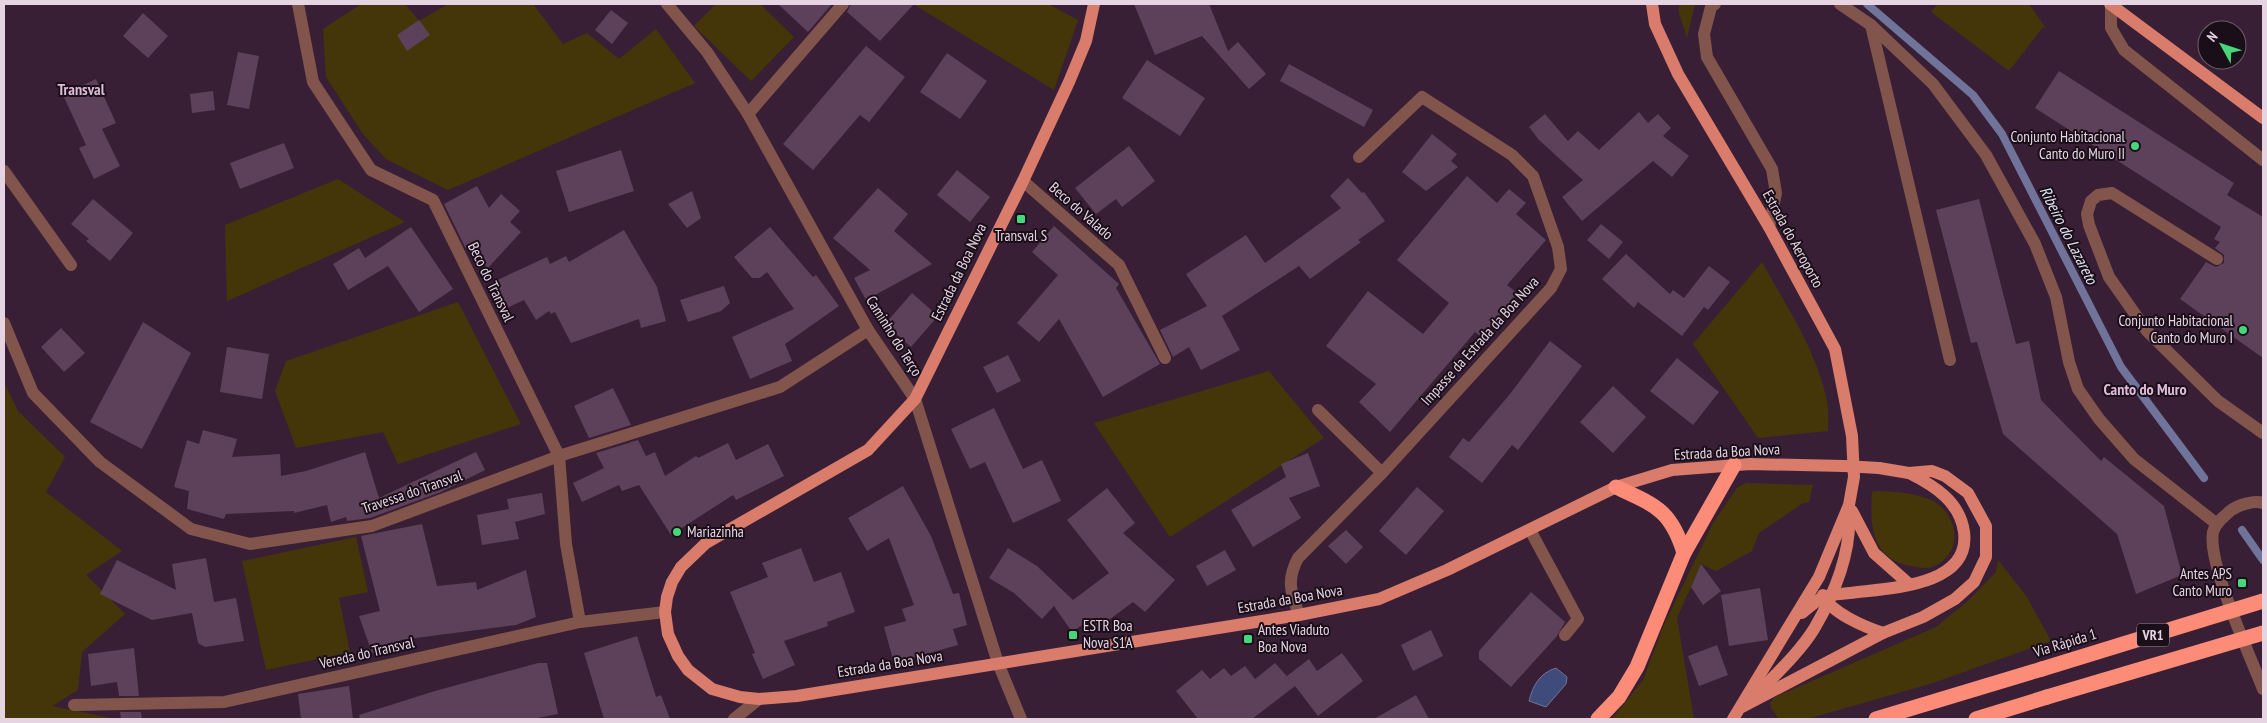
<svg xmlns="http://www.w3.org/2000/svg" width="2267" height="723" font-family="'PT Sans Narrow',sans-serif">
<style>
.green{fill:#443609}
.water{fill:#3f4b7b;stroke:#71749a}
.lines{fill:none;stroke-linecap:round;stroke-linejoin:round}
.stream{stroke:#71749a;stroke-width:8}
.building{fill:#5d4059}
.minor{stroke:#82554c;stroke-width:12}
.major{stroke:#d97c6b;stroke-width:12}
.highway{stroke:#fc8c77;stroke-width:15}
.major-bridge{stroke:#d97c6b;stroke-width:12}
.highway-bridge{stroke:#fc8c77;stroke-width:15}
.poi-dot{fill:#45d77a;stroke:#1a0e18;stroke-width:2}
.labels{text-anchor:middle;stroke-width:4;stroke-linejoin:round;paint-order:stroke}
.shield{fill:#1a0e18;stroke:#a999a6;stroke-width:1}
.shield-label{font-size:14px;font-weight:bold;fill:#e6d4e3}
.poi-label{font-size:15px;fill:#e6d4e3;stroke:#1a0e18;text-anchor:end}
.street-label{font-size:15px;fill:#e6d4e3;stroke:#1a0e18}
.neighbourhood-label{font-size:16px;font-weight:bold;fill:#ddbad7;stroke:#1a0e18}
.water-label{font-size:16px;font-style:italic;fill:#dee3f3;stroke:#1a0e18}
</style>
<rect width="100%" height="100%" fill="#391f36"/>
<!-- green -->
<g class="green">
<polygon points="361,4 405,4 419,21 448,4 533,4 563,44 587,33 619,59 656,29 695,83 448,190 386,159 363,134 326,77 323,29"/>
<polygon points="716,4 760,4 794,37 751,81 694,26"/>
<polygon points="913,4 1048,4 1078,20 1054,90"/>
<polygon points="1679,4 1695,4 1687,38 1679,13"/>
<polygon points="1937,4 2029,4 2047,30 2043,27 2009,71 1931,12"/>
<polygon points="338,179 405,222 227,301 225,225"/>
<path d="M1762,262C1786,306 1817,351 1827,401C1829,410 1828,422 1828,431L1758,438L1693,344Z"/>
<polygon points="458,302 521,424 398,464 383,432 296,448 275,391 286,361"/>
<polygon points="1269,371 1324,438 1170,537 1094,423"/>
<polygon points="4,382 18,411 65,457 46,492 122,551 86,575 125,614 82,652 78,690 52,706 116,719 4,719"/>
<polygon points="1746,483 1813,485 1809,502 1803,503 1759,533 1752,551 1716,571 1701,564 1677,618 1694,719 1612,719 1643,680 1663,627 1713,523 1737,488"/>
<path d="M1876,491C1894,491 1912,493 1929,499C1955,510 1965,546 1940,563C1931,570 1921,568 1911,566C1871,559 1870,525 1872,492Z"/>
<polygon points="356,537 368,592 339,598 350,652 266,670 242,561"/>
<polygon points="1998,560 2027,597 2051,641 1933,683 1807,719 1779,719 1771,708 1770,703 1775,697 1936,627 1969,600 1996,572"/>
</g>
<!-- water -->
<path class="water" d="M1556,668L1567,677L1566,684L1546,707L1529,701C1533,685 1540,673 1556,668Z"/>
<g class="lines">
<!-- stream -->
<g class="stream">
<polyline points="1867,4 1973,95 2002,134 2121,367 2204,478"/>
<polyline points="2242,530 2263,560"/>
</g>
</g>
<!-- building -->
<g class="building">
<polygon points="778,4 832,4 808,32"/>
<polygon points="851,4 914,4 880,41 847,12"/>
<polygon points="1134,4 1209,4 1228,51 1238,42 1266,74 1249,89 1202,36 1155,55"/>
<polygon points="611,10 628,23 612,44 595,30"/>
<polygon points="143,13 168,36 148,58 123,36"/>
<polygon points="419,20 430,35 407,51 397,35"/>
<polygon points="866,46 905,77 869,122 860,115 813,170 783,144"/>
<polygon points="238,52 259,56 249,109 227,105"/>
<polygon points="947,53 987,81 960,119 920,92"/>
<polygon points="1147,60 1205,98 1180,136 1122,98"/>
<polygon points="1289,64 1373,110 1364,127 1280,81"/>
<polygon points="2059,71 2234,183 2227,195 2263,217 2263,358 2180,299 2206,262 2216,267 2224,263 2224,255 2215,248 2220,242 2214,239 2221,227 2035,108"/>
<polygon points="96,79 116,123 102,129 120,166 94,179 79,148 86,145 63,95"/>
<polygon points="213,91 215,110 192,113 190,94"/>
<polygon points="1639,112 1648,123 1658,114 1671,128 1663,136 1689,156 1672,177 1653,161 1582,221 1562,197 1583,180 1539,140 1529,127 1545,114 1568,141 1578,131 1599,150"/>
<polygon points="1432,134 1457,154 1451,161 1458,167 1426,191 1402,172"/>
<polygon points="284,143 294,168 240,189 230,163"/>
<polygon points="1129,146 1155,181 1122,207 1116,199 1096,214 1075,188"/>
<polygon points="621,150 634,191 569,212 556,171"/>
<polygon points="957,170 990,197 970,222 937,195"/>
<polygon points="1467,176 1497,203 1509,189 1526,203 1516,214 1546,240 1507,285 1517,293 1482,337 1475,332 1390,432 1359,402 1376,384 1326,346 1368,291 1423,334 1449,303 1397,260"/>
<polygon points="1348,178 1362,193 1364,192 1385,221 1358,240 1361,242 1310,279 1299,266 1222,316 1240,350 1201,370 1189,347 1173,357 1160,330 1207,306 1186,274 1246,235 1265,263 1341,208 1330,196"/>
<polygon points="477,186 489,208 501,194 520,211 510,222 521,232 487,269 485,264 465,247 444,204"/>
<polygon points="878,188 908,214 894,231 932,264 866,300 854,278 870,270 833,238"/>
<polygon points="692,191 701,218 687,228 668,204"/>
<polygon points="93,199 133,233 110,261 86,241 89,239 71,224"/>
<polygon points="1979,199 2016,344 2029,341 2041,400 2101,461 2104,457 2164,506 2182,575 2136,594 2117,534 2003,434 1977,342 1971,343 1936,210"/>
<polygon points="1601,224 1623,242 1609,259 1587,240"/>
<polygon points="1054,226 1119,284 1116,288 1160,364 1103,397 1059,319 1039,342 1017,323 1058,275 1032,252"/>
<polygon points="411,227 453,289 419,312 388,266 348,290 333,264 359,248 365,258"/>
<polygon points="770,227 813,277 816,275 839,306 785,344 792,361 750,379 732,337 794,309 767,272 760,278 752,278 734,257"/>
<polygon points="624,230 657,287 666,321 641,328 639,319 571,343 555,312 551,314 549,311 536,320 524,300 505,309 493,282 547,257 550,264 566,256 569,262"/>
<polygon points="1626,254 1670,294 1673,290 1684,298 1709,266 1730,282 1708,310 1704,307 1682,336 1638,302 1634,308 1602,279"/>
<polygon points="724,286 730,303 721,311 688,322 680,300"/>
<polygon points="912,293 938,316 911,347 885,324"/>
<polygon points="143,322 191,353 142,449 90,422"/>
<polygon points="61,328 85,353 64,372 41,347"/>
<polygon points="1550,341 1582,366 1518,450 1512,445 1482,483 1449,457 1463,438 1469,442 1510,394"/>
<polygon points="227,347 269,354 262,399 220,392"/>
<polygon points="1008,355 1021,381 997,393 983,367"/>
<polygon points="1677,358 1719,392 1693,425 1650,391"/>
<polygon points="1613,386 1646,417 1613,453 1580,422"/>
<polygon points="613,388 631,425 589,438 574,406"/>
<polygon points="994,408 1023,469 1042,460 1061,501 1013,523 985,462 970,469 951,429"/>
<polygon points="203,430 237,439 232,457 280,454 281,476 306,471 365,452 379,498 476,452 485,470 441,492 370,518 347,521 346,517 331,522 327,505 294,513 294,511 226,514 224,519 187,509 189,491 174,487 187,440 199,444"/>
<polygon points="638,440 646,456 655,452 665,476 696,456 698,458 728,443 736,460 768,444 784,476 736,500 733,495 671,535 639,485 622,491 619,485 582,502 573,483 604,468 596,453"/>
<polygon points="1308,453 1320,486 1289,498 1301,518 1253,547 1231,510 1286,477 1281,464"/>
<polygon points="903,486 931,536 953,594 959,593 967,625 953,629 958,645 894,663 884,627 906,621 902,609 914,605 889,538 867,551 848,518"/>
<polygon points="1417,487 1444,511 1406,555 1379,531"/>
<polygon points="1107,488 1135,523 1123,533 1175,580 1145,612 1133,602 1098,628 1091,619 1072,632 1054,606 1042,619 1014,593 989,578 1008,548 1037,566 1073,600 1109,573 1067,520"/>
<polygon points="542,493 545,514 515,522 519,539 482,545 477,515 509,509 507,499"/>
<polygon points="422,524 437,586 476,582 477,590 526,570 536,617 516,625 400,640 402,646 372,653 359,616 380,611 361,536"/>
<polygon points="1346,530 1363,547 1346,564 1328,546"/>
<polygon points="801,548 814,582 841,572 855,612 827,622 828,626 784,641 795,665 763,679 752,654 755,653 730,592 768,577 762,563"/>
<polygon points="1225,550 1236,570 1207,586 1196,566"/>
<polygon points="206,558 214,602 236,598 244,641 205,647 198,643 192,613 152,620 100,594 117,560 176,590 172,564"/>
<polygon points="1701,564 1721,591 1703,605 1691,587"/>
<polygon points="1760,588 1768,640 1729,646 1721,595"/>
<polygon points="1531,592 1565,622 1557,636 1511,687 1479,659 1479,651"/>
<polygon points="1431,630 1443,656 1413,671 1401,645"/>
<polygon points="637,636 656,697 661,695 670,719 604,719 584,653"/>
<polygon points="1717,645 1728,675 1699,686 1688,656"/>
<polygon points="134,648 139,696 119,696 117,682 91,686 88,654"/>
<polygon points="1342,653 1363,681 1318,716 1295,686 1252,719 1198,719 1176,691 1202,670 1210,679 1224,668 1231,676 1245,666 1255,679 1275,663 1293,683 1287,676 1309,659 1317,671"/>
<polygon points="538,663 547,663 558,714 532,719 360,719 359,715 435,691"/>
<polygon points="349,686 353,719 301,719 298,694"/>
<polygon points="1416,695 1429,719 1374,719"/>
<polygon points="120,712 141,712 142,719 121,719"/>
</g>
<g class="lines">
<!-- minor -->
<g class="minor">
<polyline points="298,4 313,82 371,170 433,200 559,456 566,544 580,622"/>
<polyline points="667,4 707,52 748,114 868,330 915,399 998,663 1021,719"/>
<polyline points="1715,4 1711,7 1704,34 1707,57 1772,169 1776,193 1769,227"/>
<polyline points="1840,4 1871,25 1933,84 1986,155 2035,244 2056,297 2069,362 2078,389 2099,419 2134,459 2217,524"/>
<polyline points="2111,5 2111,28 2124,50 2263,160"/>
<polyline points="1871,25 1950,360"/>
<polyline points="748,114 843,4"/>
<polyline points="4,171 71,265"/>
<polyline points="1023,181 1119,265 1165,358"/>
<polyline points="2217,259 2112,193 2098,195 2091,201 2087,214 2089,225 2109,277 2147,331 2218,401 2263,433"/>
<polyline points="4,323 33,393 100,462 191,529 250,544 372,526 559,456 780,387 868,330"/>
<polyline points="1318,410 1382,473"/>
<path d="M2263,503C2254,500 2238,505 2230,511C2224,517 2215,523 2213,532C2207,563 2250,655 2263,689"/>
<polyline points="1530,530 1578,619 1565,635"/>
<path d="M1299,615C1291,592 1286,581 1298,558L1382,473L1551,288L1561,269L1558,247L1533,176L1512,155L1422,97L1359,157"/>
<polyline points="74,705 224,702 580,622 665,612"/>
<polyline points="734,719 759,699"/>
</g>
<!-- major -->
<g class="major">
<polyline points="1094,4 1086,41 1069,82 1023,181 915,399 868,450 706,543 681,567 672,582 667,597 665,612 668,634 678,656 688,670 712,689 740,697 759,699 797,696 1299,615 1379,599 1447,570 1616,487 1672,470 1750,464 1844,466"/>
<polyline points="1652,4 1655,24 1678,74 1769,227 1835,349 1852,436 1854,477 1849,505 1819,577 1733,719"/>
<polyline points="2110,4 2263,118"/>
<polyline points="1852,511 1874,553 1909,584"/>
<path d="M1823,595C1831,613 1865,627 1883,633"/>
<path d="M1802,613C1808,608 1816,601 1823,597C1831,594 1842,594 1850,593C1888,588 1971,587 1964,532C1960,502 1935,486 1909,473"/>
<path d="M1756,695C1775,675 1799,653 1814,629C1835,593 1852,552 1849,510"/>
<polyline points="1742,707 1883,633 1923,617 1955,599 1974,582 1986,557 1986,526 1968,493 1945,476 1932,471 1909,473 1879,468"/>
</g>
<!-- highway -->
<g class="highway">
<path d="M1616,487C1655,505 1671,510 1684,553"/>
<polyline points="1598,719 1619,697 1637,667 1684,553 1734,465"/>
<polyline points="1876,719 2042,669"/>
<polyline points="1976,719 2047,697"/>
</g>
<!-- major-bridge -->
<polyline class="major-bridge" points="1844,466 1879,468"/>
<!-- highway-bridge -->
<g class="highway-bridge">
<polyline points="2042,669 2263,601"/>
<polyline points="2047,697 2263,633"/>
</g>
</g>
<!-- markers -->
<g class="poi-dot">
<circle cx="2135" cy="146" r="5"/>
<rect x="1016" y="214" width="10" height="10" rx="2.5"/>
<circle cx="2243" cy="330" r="5"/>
<circle cx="677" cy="532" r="5"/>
<rect x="2237" y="578" width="10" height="10" rx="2.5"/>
<rect x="1068" y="630" width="10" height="10" rx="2.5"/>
<rect x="1243" y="634" width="10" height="10" rx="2.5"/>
</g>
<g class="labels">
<!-- shield labels -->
<rect class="shield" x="2137" y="623.5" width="32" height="23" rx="4"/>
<g class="shield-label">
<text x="2153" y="640">VR1</text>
</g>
<!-- poi labels -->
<g class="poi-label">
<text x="2125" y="142">Conjunto Habitacional<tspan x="2125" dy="17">Canto do Muro II</tspan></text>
<text x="1021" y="241" text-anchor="middle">Transval S</text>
<text x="2233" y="326">Conjunto Habitacional<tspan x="2233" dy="17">Canto do Muro I</tspan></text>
<text x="687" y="537" text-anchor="start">Mariazinha</text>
<text x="2232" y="579">Antes APS<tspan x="2232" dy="17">Canto Muro</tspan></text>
<text x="1083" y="631" text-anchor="start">ESTR Boa<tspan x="1083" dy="17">Nova S1A</tspan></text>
<text x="1258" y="635" text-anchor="start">Antes Viaduto<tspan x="1258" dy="17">Boa Nova</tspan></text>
</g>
<!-- street labels -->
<g class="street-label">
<text transform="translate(1081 211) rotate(41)" y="5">Beco do Valado</text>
<text transform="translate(1793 239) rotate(61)" y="5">Estrada do Aeroporto</text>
<text transform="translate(959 272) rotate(-64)" y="5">Estrada da Boa Nova</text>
<text transform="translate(491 282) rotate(64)" y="5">Beco do Transval</text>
<text transform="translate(894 336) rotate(58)" y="5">Caminho do Terço</text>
<text transform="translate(1480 341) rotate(-48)" y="5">Impasse da Estrada da Boa Nova</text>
<text transform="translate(1727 452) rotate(-3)" y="5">Estrada da Boa Nova</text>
<text transform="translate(412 492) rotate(-19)" y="5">Travessa do Transval</text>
<text transform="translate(1290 599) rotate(-10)" y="5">Estrada da Boa Nova</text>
<text transform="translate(2065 643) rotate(-17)" y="5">Via Rápida 1</text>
<text transform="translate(367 653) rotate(-13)" y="5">Vereda do Transval</text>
<text transform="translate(890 664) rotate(-9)" y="5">Estrada da Boa Nova</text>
</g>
<!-- neighbourhood labels -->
<g class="neighbourhood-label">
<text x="81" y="95">Transval</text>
<text x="2145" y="395">Canto do Muro</text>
</g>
<!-- water labels -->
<g class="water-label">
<text transform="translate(2069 235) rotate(63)" y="6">Ribeiro do Lazareto</text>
</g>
</g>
<!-- border -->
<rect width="2267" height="723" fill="none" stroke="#e6d4e3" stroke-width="10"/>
<!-- north arrow -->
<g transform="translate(2222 45) rotate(310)"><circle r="24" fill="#1a0e18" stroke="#6c5d69"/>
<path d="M0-4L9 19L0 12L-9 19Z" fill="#45d77a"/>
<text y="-8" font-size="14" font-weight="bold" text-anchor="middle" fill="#e6d4e3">N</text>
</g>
</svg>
